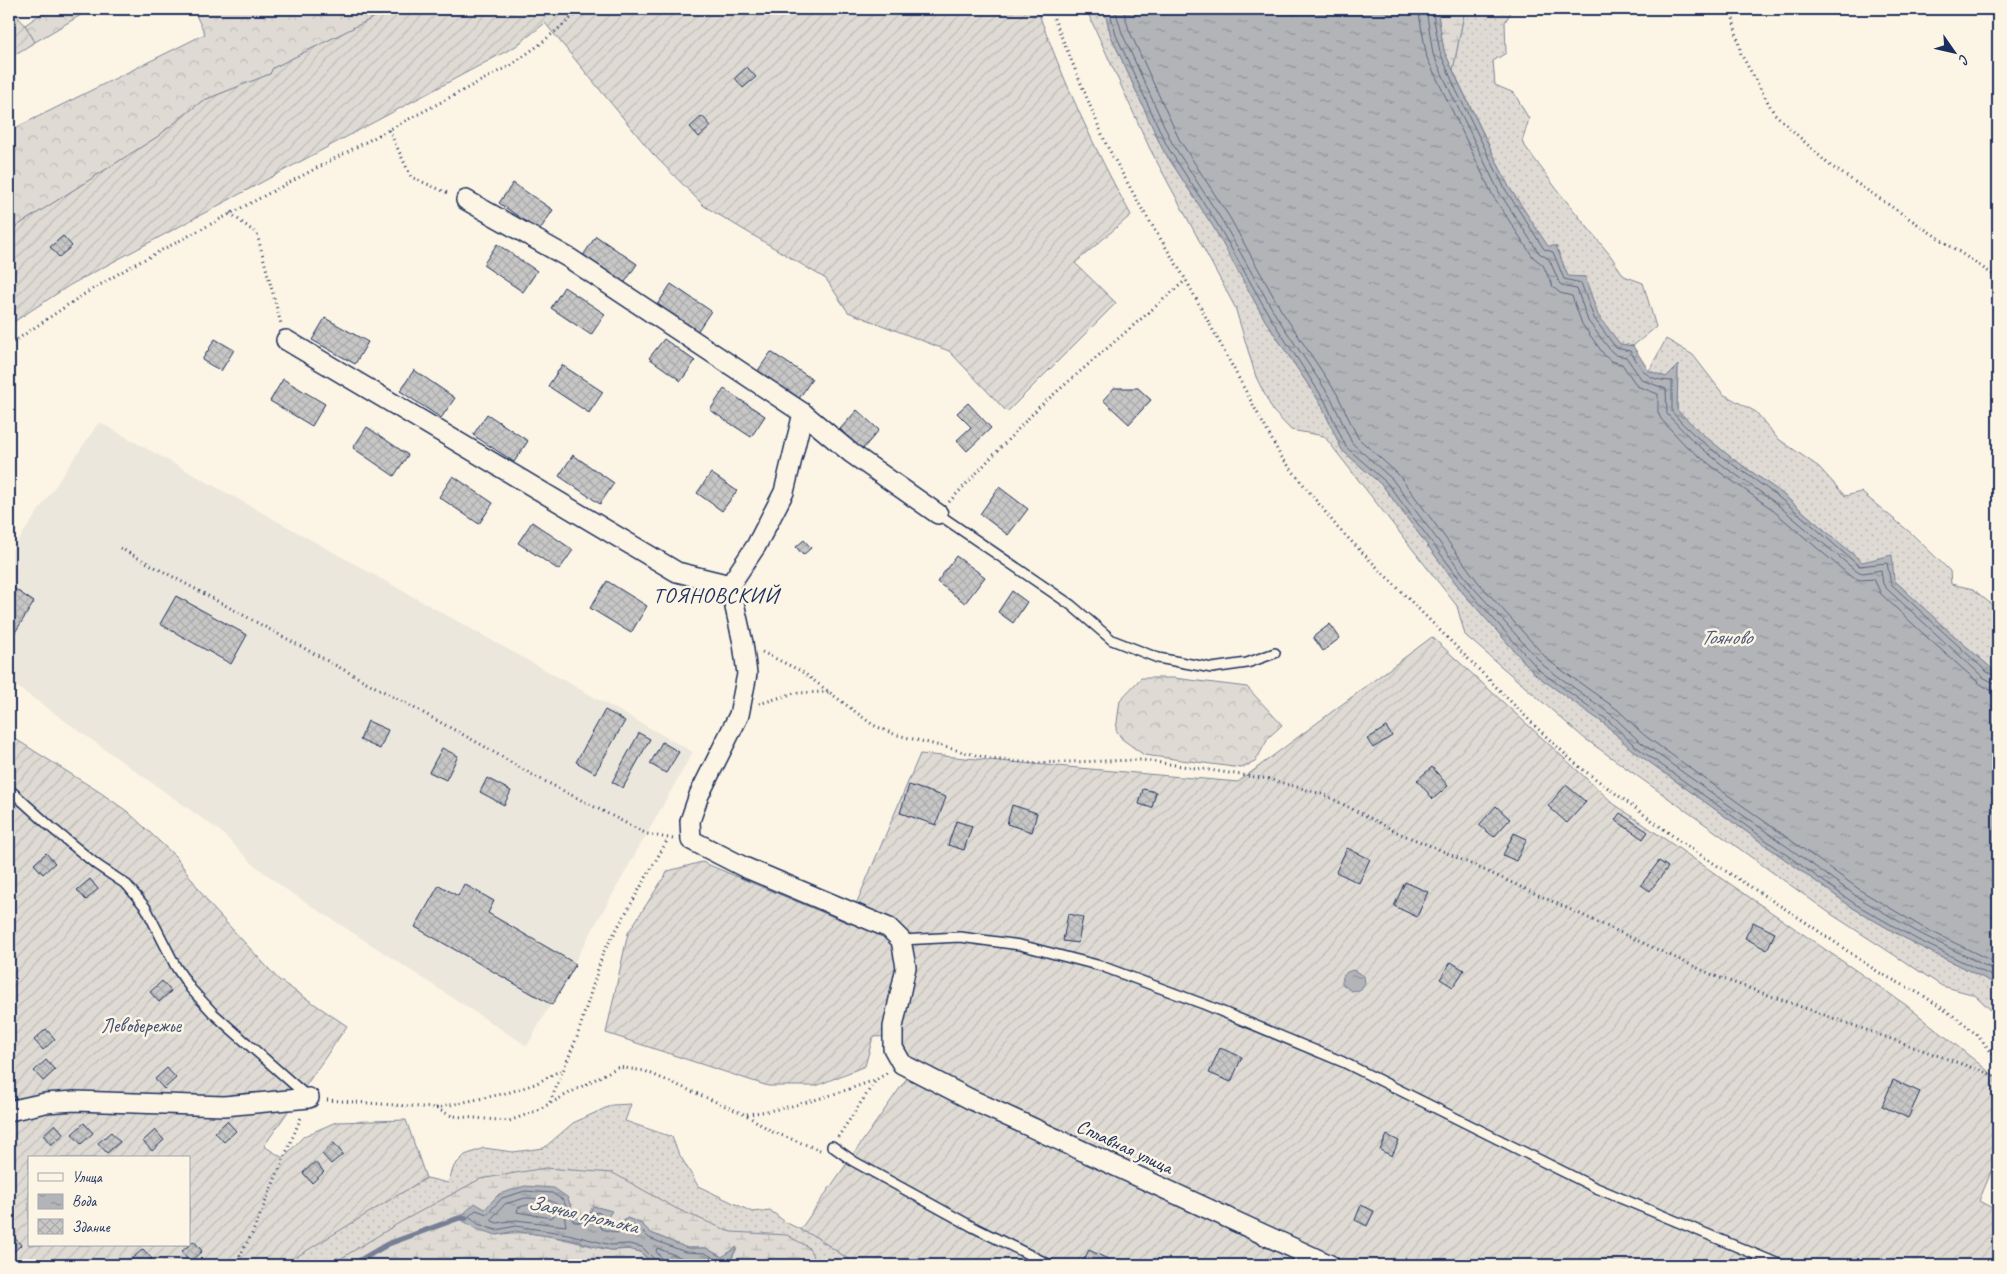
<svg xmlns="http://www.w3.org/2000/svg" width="2007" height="1274" font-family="Caveat,sans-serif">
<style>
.built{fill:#ece7dc}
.grass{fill:url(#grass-dots);stroke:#7d8599}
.forest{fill:url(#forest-crowns);stroke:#7d8599}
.wetland{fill:url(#wetland-marsh);stroke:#7d8599}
.garden{fill:url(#garden-furrows);stroke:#7d8599;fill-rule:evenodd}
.water{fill:url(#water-ripples);stroke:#767f94}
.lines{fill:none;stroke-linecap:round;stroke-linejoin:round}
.shore{stroke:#576482;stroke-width:1}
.stream{stroke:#767f94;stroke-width:5.5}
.building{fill:url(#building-cross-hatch);stroke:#1b2f5e}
.lane-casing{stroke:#1b2f5e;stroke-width:12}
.street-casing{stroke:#1b2f5e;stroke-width:22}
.path{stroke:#1b2f5e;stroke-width:3;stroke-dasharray:1 4;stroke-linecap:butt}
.lane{stroke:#fcf5e5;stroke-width:9}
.street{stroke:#fcf5e5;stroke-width:19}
.labels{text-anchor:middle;stroke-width:5;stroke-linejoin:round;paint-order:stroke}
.park-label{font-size:20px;fill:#425176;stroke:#fcf5e5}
.street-label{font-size:20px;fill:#1b2f5e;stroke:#fcf5e5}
.water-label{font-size:21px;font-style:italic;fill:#485779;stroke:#fcf5e5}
.quarter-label{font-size:22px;letter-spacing:1px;fill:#1b2f5e;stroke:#fcf5e5}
</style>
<defs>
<pattern id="grass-dots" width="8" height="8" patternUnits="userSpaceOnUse" patternTransform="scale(1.25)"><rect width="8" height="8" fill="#dfdbd4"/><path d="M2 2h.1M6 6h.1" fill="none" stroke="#bfbcb8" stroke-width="1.8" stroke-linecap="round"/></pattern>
<pattern id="forest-crowns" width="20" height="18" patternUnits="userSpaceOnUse" patternTransform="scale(1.25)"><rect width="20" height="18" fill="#dfdbd4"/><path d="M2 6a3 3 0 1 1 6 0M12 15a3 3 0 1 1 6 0" fill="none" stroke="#bfbcb8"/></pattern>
<pattern id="wetland-marsh" width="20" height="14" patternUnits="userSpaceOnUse" patternTransform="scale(1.25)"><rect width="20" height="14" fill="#dfdbd4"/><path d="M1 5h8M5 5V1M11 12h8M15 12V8" fill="none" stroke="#bfbcb8"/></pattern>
<pattern id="garden-furrows" width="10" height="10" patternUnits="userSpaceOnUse" patternTransform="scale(1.25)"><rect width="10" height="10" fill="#dfdbd4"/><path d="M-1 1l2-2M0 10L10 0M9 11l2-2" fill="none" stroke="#bfbcb8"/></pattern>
<pattern id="water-ripples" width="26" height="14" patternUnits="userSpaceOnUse" patternTransform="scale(1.25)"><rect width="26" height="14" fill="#b2b4b8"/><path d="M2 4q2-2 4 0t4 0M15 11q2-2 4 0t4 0" fill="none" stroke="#909399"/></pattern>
<pattern id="building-cross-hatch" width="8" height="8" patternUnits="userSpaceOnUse" patternTransform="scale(1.25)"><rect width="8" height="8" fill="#c8c7c6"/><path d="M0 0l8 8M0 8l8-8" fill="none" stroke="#ababac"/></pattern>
</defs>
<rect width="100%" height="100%" fill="#fcf5e5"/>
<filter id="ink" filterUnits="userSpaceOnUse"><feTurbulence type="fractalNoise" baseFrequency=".02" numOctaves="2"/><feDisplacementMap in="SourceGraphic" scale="10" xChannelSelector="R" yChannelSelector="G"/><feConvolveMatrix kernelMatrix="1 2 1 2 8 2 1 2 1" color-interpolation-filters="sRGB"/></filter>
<g filter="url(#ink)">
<!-- built -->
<polygon class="built" points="99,422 693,752 527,1046 284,888 253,864 221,832 9,681 9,554"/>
<!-- grass -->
<g class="grass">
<polygon points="1086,9 1104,9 1111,36 1162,148 1214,228 1265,320 1321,404 1342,450 1383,486 1464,594 1536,675 1606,725 1631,749 1853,908 1913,943 1998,985 1998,1017 1975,995 1942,986 1831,914 1584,738 1465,635 1457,606 1324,436 1291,430 1273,411 1256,377 1235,307 1150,149"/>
<polygon points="1465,9 1513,9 1505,22 1506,53 1493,61 1495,85 1514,93 1529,119 1522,142 1558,191 1610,255 1624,276 1643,283 1656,327 1633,346 1620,344 1598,316 1585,277 1568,277 1556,246 1548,247 1509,187 1453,70"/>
<polygon points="1666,339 1693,355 1723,394 1756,412 1777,438 1819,467 1845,496 1861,492 1912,534 1950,571 1951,584 1973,589 1998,610 1998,674 1943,626 1894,580 1862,562 1780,492 1732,458 1700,432 1677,410 1678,366 1666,377 1649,371"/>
<polygon points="631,1104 625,1121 672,1137 678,1152 698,1186 752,1212 770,1210 785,1222 816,1237 857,1265 283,1265 352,1221 427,1178 448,1183 454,1166 465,1155 484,1148 513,1152 544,1148 573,1123 612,1105"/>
</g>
<!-- forest -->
<g class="forest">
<polygon points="48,9 91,9 35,42 25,25"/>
<polygon points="193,9 391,9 273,68 270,74 202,101 157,137 9,231 9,131 205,34"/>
<polygon points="1141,678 1174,678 1247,687 1282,725 1269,737 1255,762 1241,768 1144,755 1122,739 1116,730 1120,700"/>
</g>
<!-- wetland -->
<g class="wetland">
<polygon points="1437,9 1465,9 1453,70 1444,51"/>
<path d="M545,1168L613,1173L677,1209L731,1232L787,1235L808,1247L818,1265H731L730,1262L737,1248L722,1257L706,1248H687L651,1233L642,1224L627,1218L616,1228L603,1224L611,1211L593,1206L588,1218H576L567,1197L499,1194L485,1210L497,1235C536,1227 571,1243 610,1250C620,1251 630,1247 640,1252C645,1255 649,1262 654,1265H330L399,1223L480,1179Z"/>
</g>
<!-- garden -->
<g class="garden">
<polygon points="9,9 11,9 25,25 35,42 9,58"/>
<path d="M391,9H1037C1063,80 1094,149 1131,215L1075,263L1116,303L1007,412L949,351L848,312L826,279L704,206L652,153L545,23L516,46L70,285L9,325V231L157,137L202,101L270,74L273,68Z"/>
<polygon points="1432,637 1614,804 1906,1005 1998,1079 1998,1155 1979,1201 1998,1211 1998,1265 857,1265 816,1237 800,1230 914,1068 899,1036 873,1037 865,1066 816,1086 768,1086 606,1033 628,933 668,871 702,862 848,923 920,754 1238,782"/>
<path d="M9,735L101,793L128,812L176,857L210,905L279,980L347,1026L264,1146L283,1158L304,1136L336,1122L406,1120L426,1178L283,1265H258L224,1261L222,1265H9ZM29,1158H189V1245H29Z"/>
</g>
<!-- water -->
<g class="water">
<polygon points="1104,9 1437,9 1444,51 1461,88 1509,187 1548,246 1556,246 1568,276 1585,277 1598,315 1620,344 1633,346 1649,371 1666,377 1678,365 1677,410 1700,432 1732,458 1780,492 1862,562 1892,555 1894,580 1943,626 1998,674 1998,985 1913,943 1853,908 1631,749 1606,725 1536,675 1464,594 1383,486 1342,450 1321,404 1265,320 1214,228 1162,148 1111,36"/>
<path d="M1353,970L1364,976L1365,983L1360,990L1351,991L1342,984C1342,975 1345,972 1353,970Z"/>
<polygon points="525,1186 554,1188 567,1197 576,1218 588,1218 593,1206 612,1211 603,1224 616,1228 627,1218 642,1224 651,1233 687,1248 706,1248 722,1257 737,1247 730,1261 731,1265 654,1265 641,1252 628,1249 611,1250 568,1239 515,1231 497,1235 476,1229 459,1218 475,1203 485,1209 499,1194"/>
</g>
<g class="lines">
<!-- shore -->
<g class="shore">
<polyline points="1109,9 1116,35 1167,146 1218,225 1270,317 1325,401 1346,447 1387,483 1468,590 1540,671 1609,721 1635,746 1855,904 1916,939 1998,979"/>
<polyline points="1115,9 1122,33 1172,143 1223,222 1275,314 1331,398 1352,443 1392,479 1472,586 1544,666 1613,716 1639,741 1859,898 1919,933 1998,972"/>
<polyline points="1123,9 1129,30 1179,139 1230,218 1281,310 1337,394 1358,438 1398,474 1478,582 1549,661 1618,710 1644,735 1863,892 1922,927 1998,964"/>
<polyline points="1418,9 1427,58 1493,196 1533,257 1543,265 1553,287 1560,293 1572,296 1582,324 1605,356 1611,361 1622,364 1637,386 1658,394 1658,412 1661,419 1686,446 1721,473 1769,507 1850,576 1860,580 1874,579 1881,594 1930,640 1979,683 1990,690 1998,691"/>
<polyline points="1426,9 1433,54 1451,93 1499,192 1539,253 1549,259 1560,284 1566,287 1577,289 1588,321 1611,351 1616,355 1626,357 1642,380 1666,389 1667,414 1693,441 1725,467 1773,501 1856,571 1863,573 1881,570 1883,584 1887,589 1983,677 1992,682 1998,684"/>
<path d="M1432,9L1440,52L1456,90L1505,189L1544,249L1553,252L1564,279L1581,283L1594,318L1616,348L1630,351C1644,372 1645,380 1672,381V412C1701,447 1742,469 1777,496C1805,518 1832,543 1859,566L1887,563L1891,584L1987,672L1998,677"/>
<path d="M526,1198C549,1199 563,1199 566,1226L516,1220L497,1223L492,1221V1218L505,1204Z"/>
<path d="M527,1205C538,1206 551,1203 554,1216L551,1218L517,1212L518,1208Z"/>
<polyline points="656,1265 655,1260 642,1247 629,1244 611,1245 568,1234 516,1226 496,1230 478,1224 469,1216 476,1210 487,1214 502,1198 525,1191 552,1193 563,1200 574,1222 590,1222 595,1213 598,1212 602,1215 599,1223 602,1229 617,1233 629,1224 639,1228 649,1238 685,1252 705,1253 719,1261 724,1262 726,1265"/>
<polyline points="662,1265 661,1258 656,1251 657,1248 685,1259 703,1259 714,1265"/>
</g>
<!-- stream -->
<polyline class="stream" points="352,1265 388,1244 459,1218 466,1218"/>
</g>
<!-- building -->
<g class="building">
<polygon points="747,67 756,77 743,88 735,78"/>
<polygon points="702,116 711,126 699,137 690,127"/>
<polygon points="513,183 553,210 539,231 499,203"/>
<polygon points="63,236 72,246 59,257 50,247"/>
<polygon points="596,236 637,264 623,285 582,257"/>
<polygon points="497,244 537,271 523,292 483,265"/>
<polygon points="671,284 711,311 697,332 657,305"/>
<polygon points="564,287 605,314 591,335 551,308"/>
<polygon points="325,318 368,342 355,364 312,340"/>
<polygon points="215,339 234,350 221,371 202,360"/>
<polygon points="664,339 695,361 681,381 649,358"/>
<polygon points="771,352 812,379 798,400 757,372"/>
<polygon points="562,365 603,392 589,413 548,386"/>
<polygon points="414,370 455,398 441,418 400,391"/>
<polygon points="283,379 325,404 312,426 270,401"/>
<polygon points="1114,388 1138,388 1151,400 1129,424 1103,400"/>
<polygon points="724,389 765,416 751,437 710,410"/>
<polygon points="968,403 991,428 967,451 957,440 971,427 957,413"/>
<polygon points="857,410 879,430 862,450 840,429"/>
<polygon points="487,414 528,441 514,462 473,435"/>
<polygon points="367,427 408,455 394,476 353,448"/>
<polygon points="573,455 614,483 600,504 559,476"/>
<polygon points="711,473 737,491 722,511 697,493"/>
<polygon points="453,476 493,503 479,524 439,497"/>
<polygon points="999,487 1028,509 1008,535 980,514"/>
<polygon points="532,522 573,550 559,570 518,543"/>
<polygon points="804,540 811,548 803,555 796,547"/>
<polygon points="956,556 985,577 965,603 937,582"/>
<polygon points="607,581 647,606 631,633 590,608"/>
<polygon points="9,585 34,602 9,642"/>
<polygon points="1012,591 1027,602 1013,623 998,612"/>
<polygon points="176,596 247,635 231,664 160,624"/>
<polygon points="1330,624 1340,638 1323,651 1313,637"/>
<polygon points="605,710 625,721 595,773 576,762"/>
<polygon points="368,721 388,730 380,749 360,740"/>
<polygon points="1386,727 1392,736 1373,748 1367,739"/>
<polygon points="639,733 650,739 623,788 612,782"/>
<polygon points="662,742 679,752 666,773 650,764"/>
<polygon points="442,748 458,756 446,780 429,772"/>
<polygon points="1432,767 1448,786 1433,799 1417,780"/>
<polygon points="487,778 511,791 504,805 480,792"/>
<polygon points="909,785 946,797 936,825 900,813"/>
<polygon points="1566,785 1586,802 1567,823 1548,806"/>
<polygon points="1143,789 1156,792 1152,808 1139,804"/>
<polygon points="1012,805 1037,813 1032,832 1007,824"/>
<polygon points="1496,806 1510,819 1494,837 1479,825"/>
<polygon points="1620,813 1648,832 1643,839 1615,820"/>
<polygon points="956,821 972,826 964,850 948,845"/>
<polygon points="1514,833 1527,839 1516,861 1503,855"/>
<polygon points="1347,848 1370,859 1359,883 1336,872"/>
<polygon points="46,853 55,863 43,874 34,864"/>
<polygon points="1659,861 1668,867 1650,891 1641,885"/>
<polygon points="90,879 98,889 86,900 77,890"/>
<polygon points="1405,882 1428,892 1417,917 1394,906"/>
<polygon points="464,884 494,901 488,913 576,964 552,1005 415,927 439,885 458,896"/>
<polygon points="1068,914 1083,917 1078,943 1063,941"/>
<polygon points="1753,922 1775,933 1767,950 1745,938"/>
<polygon points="1451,962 1464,970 1453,987 1440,979"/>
<polygon points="162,981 171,991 159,1002 150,992"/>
<polygon points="46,1029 55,1039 43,1050 34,1040"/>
<polygon points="1220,1048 1242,1057 1231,1082 1209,1073"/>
<polygon points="46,1060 55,1070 43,1081 34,1071"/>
<polygon points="167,1068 176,1078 164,1089 155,1079"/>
<polygon points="1893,1080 1920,1092 1908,1118 1882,1106"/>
<polygon points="227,1121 236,1131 224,1142 215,1132"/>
<polygon points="84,1123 93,1133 81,1144 72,1134"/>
<polygon points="55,1124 64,1134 51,1145 43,1135"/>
<polygon points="155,1130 164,1140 152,1151 143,1141"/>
<polygon points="111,1132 120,1142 107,1153 98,1143"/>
<polygon points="1387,1135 1399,1141 1392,1156 1380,1150"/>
<polygon points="334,1143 343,1154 331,1164 322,1154"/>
<polygon points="315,1162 324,1172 312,1183 303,1173"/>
<polygon points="1361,1205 1374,1211 1367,1226 1355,1220"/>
<polygon points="12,1235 21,1245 9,1256 9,1238"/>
<polygon points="194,1241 202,1251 190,1262 181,1252"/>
<polygon points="143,1249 152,1259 145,1265 135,1265 130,1260"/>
<polygon points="1089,1250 1118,1264 1118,1265 1081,1265"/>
</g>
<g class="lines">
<defs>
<g id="lane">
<polyline points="938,514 1071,605 1112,640 1158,658 1212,668 1247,663 1275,653"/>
<polyline points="9,789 53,829 97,865 127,885 146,908 176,967 191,989 214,1014 308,1097"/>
<polyline points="901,940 960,937 1020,945 1101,966 1206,1005 1343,1062 1594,1187 1781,1265"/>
<polyline points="832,1146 853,1161 973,1227 1050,1265"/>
</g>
<g id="street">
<polyline points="466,200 569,258 803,413 784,492 756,546 730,585 743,643 747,674 739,715 699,795 690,821 691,840 744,867 889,928 901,940 906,967 893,1027 893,1048 902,1064 970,1099 1330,1265"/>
<polyline points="286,340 677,572 730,585"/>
<polyline points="803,413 851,453 938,514"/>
<polyline points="9,1111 45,1103 75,1101 224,1106 309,1098"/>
</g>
</defs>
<!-- lane casing -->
<use href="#lane" class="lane-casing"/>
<!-- street casing -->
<use href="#street" class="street-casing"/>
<!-- path -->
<g class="path">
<polyline points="1050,9 1106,144 1142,209 1186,280 1280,455 1338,528 1536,727 1577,765 1685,845 1804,921 1878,972 1924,996 1961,1021 1978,1036 1998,1060"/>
<polyline points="1731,9 1741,54 1774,113 1828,164 1998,278"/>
<polyline points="389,130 411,177 450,194"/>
<polyline points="230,213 257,234 281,324"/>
<polyline points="9,345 78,298 128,268 511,65 539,45 582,9"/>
<polyline points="949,502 1038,408 1186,280"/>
<polyline points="120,548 482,745 527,772 647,834 673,839"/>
<polyline points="762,652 801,671 873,725 894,734 991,759 1032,763 1142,760 1269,779 1325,795 1401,834 1436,848 1715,976 1998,1077"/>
<polyline points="759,704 794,693 829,692"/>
<polyline points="327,1100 435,1108 452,1116 509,1121 536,1111 618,1067 645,1071 746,1115 773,1132 820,1150"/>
<polyline points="550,1102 577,1037 603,953 668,839"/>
<polyline points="436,1108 507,1093 535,1084 563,1069"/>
<path d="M747,1114C791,1109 833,1095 875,1080"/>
<polyline points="838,1137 876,1080 887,1073"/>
<polyline points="235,1265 252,1234 302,1115"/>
</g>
<!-- lane -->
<use href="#lane" class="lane"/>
<!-- street -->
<use href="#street" class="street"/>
</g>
</g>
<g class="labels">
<!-- park labels -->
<g class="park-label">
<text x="141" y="1032">Левобережье</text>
</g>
<!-- street labels -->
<g class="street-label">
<text transform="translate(1125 1146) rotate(25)" y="7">Сплавная улица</text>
</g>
<!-- water labels -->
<g class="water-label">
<text x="1726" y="644">Тояново</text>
<text transform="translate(583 1214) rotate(13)" y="7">Заячья протока</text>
</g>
<!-- quarter labels -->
<g class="quarter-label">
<text x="716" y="602">ТОЯНОВСКИЙ</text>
</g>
</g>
<!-- margin -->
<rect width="2007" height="1274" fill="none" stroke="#fcf5e5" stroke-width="30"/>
<rect x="15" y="15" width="1977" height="1244" fill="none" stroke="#1b2f5e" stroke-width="2" filter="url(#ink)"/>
<!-- legend -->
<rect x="28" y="1156" width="162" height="90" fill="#fcf5e5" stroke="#a2a6af"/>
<rect x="38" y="1173" width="25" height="8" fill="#fcf5e5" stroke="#a2a6af"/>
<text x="72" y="1182" font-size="15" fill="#1b2f5e">Улица</text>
<rect x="38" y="1194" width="25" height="15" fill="url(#water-ripples)" stroke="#a2a6af"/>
<text x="72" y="1206" font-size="15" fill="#1b2f5e">Вода</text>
<rect x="38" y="1219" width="25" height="15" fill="url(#building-cross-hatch)" stroke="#a2a6af"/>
<text x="72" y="1232" font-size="15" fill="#1b2f5e">Здание</text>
<!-- north arrow -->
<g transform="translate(1954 52) rotate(124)" stroke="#fcf5e5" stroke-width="4" paint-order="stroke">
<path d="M0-4L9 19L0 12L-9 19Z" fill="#1b2f5e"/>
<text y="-8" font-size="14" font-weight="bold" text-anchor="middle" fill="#1b2f5e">С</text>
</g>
</svg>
